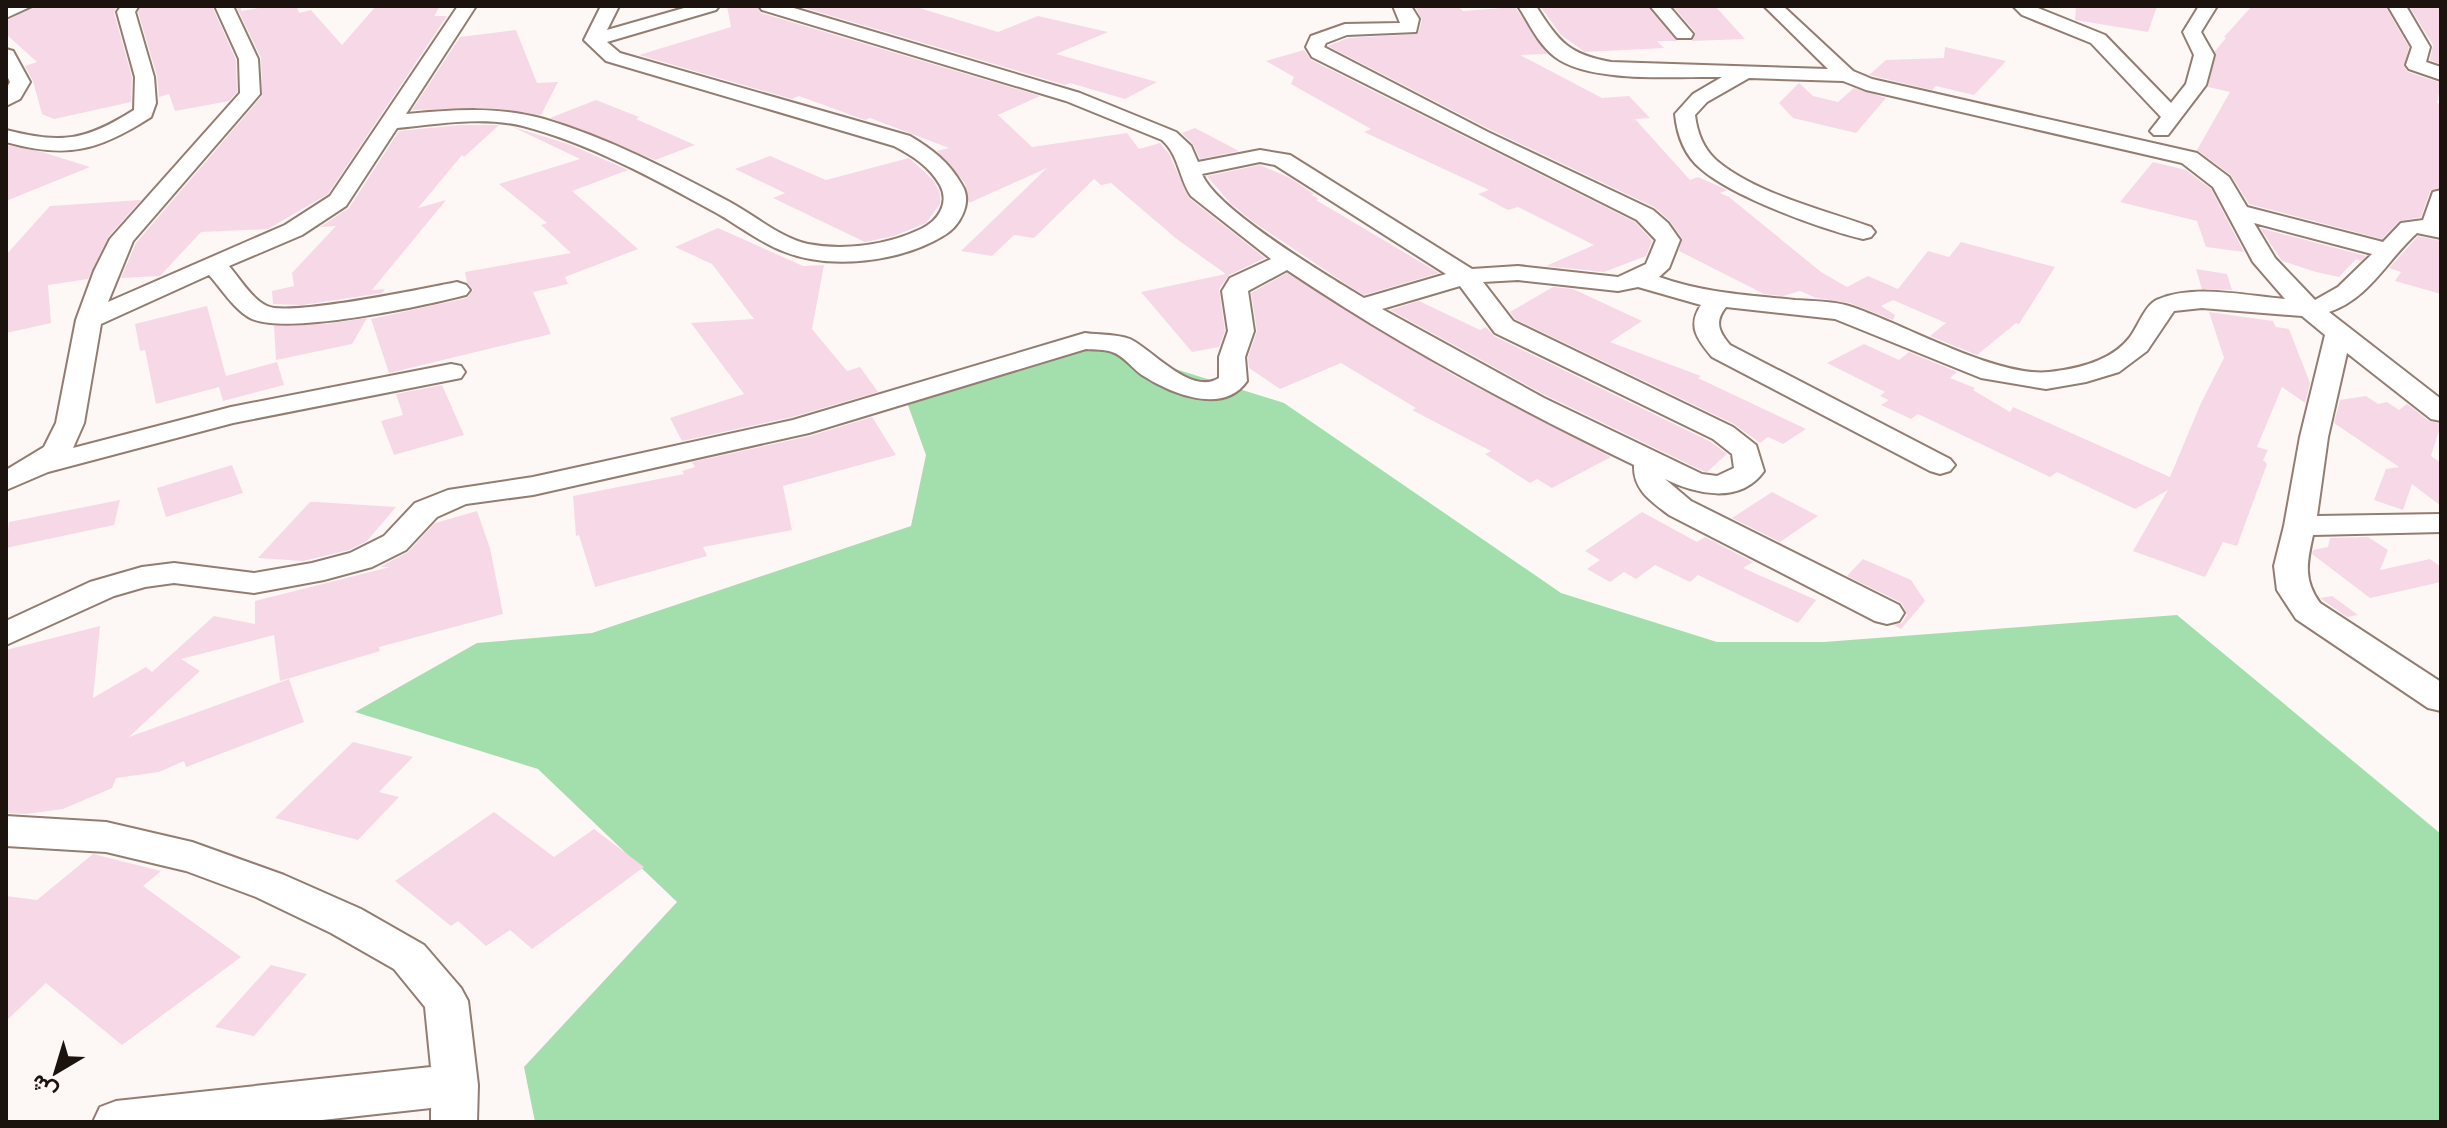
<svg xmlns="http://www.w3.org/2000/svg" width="2447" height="1128" font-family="Karla,Vazirmatn,sans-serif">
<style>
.green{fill:#a3dfac}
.building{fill:#f7d8e6}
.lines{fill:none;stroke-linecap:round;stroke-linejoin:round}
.minor-casing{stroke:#937c71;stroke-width:4}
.minor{fill:#fff;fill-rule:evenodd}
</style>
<rect width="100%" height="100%" fill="#fdf8f5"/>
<!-- green -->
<polygon class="green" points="1086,341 1284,403 1561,593 1717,642 1824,642 2177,615 2441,834 2441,1122 535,1122 524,1067 677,902 538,769 355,712 477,643 592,633 911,526 926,455 901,386"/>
<!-- building -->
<g class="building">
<polygon points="35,6 117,6 114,13 132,77 131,102 54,119 42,114 33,81 25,66 37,62 6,34 6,21"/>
<polygon points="141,6 212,6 236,60 237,92 229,101 175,111 169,94 159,97 157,76 138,12"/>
<polygon points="236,6 241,6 241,11 270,6 297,6 299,13 311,10 342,45 376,6 440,6 434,16 447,16 328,194 268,229 201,232 160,276 121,278 136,243 262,96 261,58"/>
<polygon points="727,6 756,6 761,13 1040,96 998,115 1032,147 1127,133 1139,149 1160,143 1169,154 1189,198 1265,258 1229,275 1219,289 1225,331 1219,347 1192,352 1141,292 1226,274 1178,240 1111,183 1101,185 1094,179 1034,238 1014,235 992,256 961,251 1047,168 969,203 965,183 937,151 949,148 870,118 865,120 799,96 792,99 639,55 731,27"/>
<polygon points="798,6 913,6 998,32 1038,16 1108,32 1056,54 1157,82 1125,99 1070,83 1065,85"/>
<polygon points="1415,6 1458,6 1463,11 1515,7 1547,54 1520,55 1602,98 1629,96 1650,118 1635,119 1690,180 1698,177 1727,190 1720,193 1729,197 1821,272 1847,287 1868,276 1898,289 1928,251 1949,257 1961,242 2055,267 2019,324 2016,323 1977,355 1930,336 1946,323 1893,300 1881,306 1895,315 1893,320 1850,303 1816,298 1800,291 1783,296 1764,294 1679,251 1682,238 1670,221 1654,207 1489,129 1328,46 1348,38 1418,34 1422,20"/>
<polygon points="1540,6 1647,6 1677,41 1657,41 1664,48 1585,52 1561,35"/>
<polygon points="1673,6 1715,6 1745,39 1692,41 1695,32"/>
<polygon points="2076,6 2157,6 2148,32 2075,20"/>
<polygon points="2252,6 2385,6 2409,47 2404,67 2408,72 2441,83 2437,103 2441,104 2441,187 2430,191 2421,217 2399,221 2382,239 2249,204 2231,175 2197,150 2230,92 2208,87 2215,51 2226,38 2224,37"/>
<polygon points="2409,6 2441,6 2441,64 2430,60 2433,45"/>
<polygon points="516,30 537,83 558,82 541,115 493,108 412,110 460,37"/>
<polygon points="1945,47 2006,61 1974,95 1936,86 1932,90 1869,75 1886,60 1944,58"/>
<polygon points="1304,50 1311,60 1635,222 1652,241 1646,256 1604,272 1546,266 1594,245 1518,207 1508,210 1478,194 1489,190 1364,132 1371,129 1291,84 1294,77 1266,61"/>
<polygon points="1799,83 1813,96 1838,102 1854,88 1886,98 1856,133 1793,118 1779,103"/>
<polygon points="596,100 639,117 636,119 695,145 655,160 550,118"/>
<polygon points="460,125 499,125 464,157 462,155 418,208 446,200 372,290 385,289 382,293 302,305 273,304 272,291 294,286 292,273 336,226 320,227 349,208 399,131"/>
<polygon points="513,127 571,145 628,170 572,191 638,249 565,277 568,284 533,292 551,334 389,373 371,319 467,298 473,290 467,282 465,272 571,253 541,225 547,223 499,184 580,159"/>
<polygon points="1195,128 1239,151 1200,159 1193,144 1182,133"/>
<polygon points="6,145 42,152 90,167 6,201"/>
<polygon points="770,156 826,180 909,158 933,180 940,193 940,204 926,223 894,236 865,242 773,198 785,193 735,169"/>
<polygon points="2153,162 2186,170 2211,189 2244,252 2206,247 2197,221 2120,202"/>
<polygon points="1260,165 1290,178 1314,194 1311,195 1319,199 1316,200 1439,273 1364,295 1349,286 1252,221 1230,203 1207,176"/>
<polygon points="141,200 108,237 88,279 48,285 51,323 6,333 6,255 50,206"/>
<polygon points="718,228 803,266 824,265 812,329 847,371 860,367 878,392 792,417 682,441 670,418 744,394 691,323 754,319 712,264 675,247"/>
<polygon points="2260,228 2366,256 2361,261 2356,259 2339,277 2316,272 2282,261"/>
<polygon points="2418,236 2441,241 2441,294 2395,281 2401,272 2389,268"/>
<polygon points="2196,269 2227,274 2232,290 2202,289"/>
<polygon points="1287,273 1455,376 1611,457 1552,488 1537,479 1530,483 1485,454 1491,451 1412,410 1416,408 1341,363 1280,389 1249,368 1248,357 1257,331 1251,293"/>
<polygon points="1553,287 1573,289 1642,321 1610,342 1701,376 1698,378 1806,429 1783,444 1768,437 1760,443 1734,424 1515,319 1510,312"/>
<polygon points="1419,301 1480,330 1486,327 1494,336 1711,442 1727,454 1707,472 1703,471 1545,395 1390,310"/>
<polygon points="207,306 226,376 277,362 284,385 223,401 219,387 156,404 145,350 140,351 135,324"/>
<polygon points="2209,312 2273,321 2276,327 2289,329 2310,383 2305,403 2282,387 2257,447 2268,450 2263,460 2267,464 2237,546 2223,542 2205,577 2133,551 2168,490 2135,509 2057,472 2050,477 1918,414 1911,419 1881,405 1889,400 1880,396 1885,392 1827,363 1864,344 1899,360 1909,352 1957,372 1950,378 1975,388 1973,390 2010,412 2013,407 2170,477 2201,403 2224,358"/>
<polygon points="367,318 352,344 276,360 274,326 326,324"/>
<polygon points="442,385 464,435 394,455 381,421 403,415 396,394"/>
<polygon points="2366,396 2378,404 2387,402 2399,410 2407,404 2429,421 2441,424 2431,456 2441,463 2441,506 2412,484 2403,510 2374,500 2386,469 2399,467 2334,423 2340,400"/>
<polygon points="872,417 896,455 783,486 792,530 703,547 707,556 595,587 579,535 576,536 573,496 684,474 682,471 695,467 692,462 810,436"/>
<polygon points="232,465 243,493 166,517 157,488"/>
<polygon points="1772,492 1818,516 1780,542 1732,518"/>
<polygon points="120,500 114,525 6,548 9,522"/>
<polygon points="310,502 316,502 396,507 367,541 349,550 303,561 258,558"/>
<polygon points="477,511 490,548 503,614 379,647 380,651 280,681 274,635 181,659 200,671 129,737 289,679 304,722 186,767 184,761 159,772 116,778 112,788 63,809 26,814 6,813 6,650 100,626 93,698 146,667 152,672 214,616 255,624 255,601 390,567 380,567 408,552 435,523"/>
<polygon points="1642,512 1697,542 1705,537 1753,562 1743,568 1816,600 1798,623 1698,575 1690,582 1655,565 1636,579 1624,572 1610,582 1587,569 1600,560 1585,551"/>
<polygon points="2368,537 2388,550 2380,570 2430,559 2441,567 2441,582 2370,598 2312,554 2313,550 2328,547 2330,538"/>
<polygon points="1863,559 1911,580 1925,601 1901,629 1894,625 1902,623 1907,615 1902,603 1847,576"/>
<polygon points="2332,596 2358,615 2347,617 2320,598"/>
<polygon points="353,742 413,757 379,792 399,797 358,840 275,818"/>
<polygon points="494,812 554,857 594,829 644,867 532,949 510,930 486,946 458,921 451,926 395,881"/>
<polygon points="93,854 161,871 143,886 241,957 122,1045 46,983 6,1021 6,896 37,900"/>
<polygon points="271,965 307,974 254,1036 215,1027"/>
</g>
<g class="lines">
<defs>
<g id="minor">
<polygon points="32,6 6,18 6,7"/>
<path d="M121,6L138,7L135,12L154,77L156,103L151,117C98,151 67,159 6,142V130C62,144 85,141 134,110L135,77L117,12Z"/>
<path d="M215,6H233L258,59L260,94L133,241L108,302L285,225L330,196L458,6H476L406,114C453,110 498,106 544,119C608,138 670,170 728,201C753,214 780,238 808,244C844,251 888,245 921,229C938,221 950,203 940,185C929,166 913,156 894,146L606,61L584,40L601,6H619L607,30L691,6H719L716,10L607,42L620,53L910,136C932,149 949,162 962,185C973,202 960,227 943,236C900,262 831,270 785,252C758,242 736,223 711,210C653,178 588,143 523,126C482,116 438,124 397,128L346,206L302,235L229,266C240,279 252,299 267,306C290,317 426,288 457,282L466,285L470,290L466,295C422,306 291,335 252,319C235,311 221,288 209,275L101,324L84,423L73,448L231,407L451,364L461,366L465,372L461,378L233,423L48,472L6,490V470L44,447L56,423L76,320L94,271L110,239L240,93L239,59Z"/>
<path d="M759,6H787L1080,93L1176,132L1191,146L1198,162L1260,150L1290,155L1472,269L1518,266L1618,277L1646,264L1656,240L1637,220L1312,57L1306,47L1311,36L1345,24L1400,23L1393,6H1411L1419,19L1416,32L1347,35L1326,43L1324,47L1488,132L1653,210L1668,223L1680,240L1669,268L1659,277C1703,293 1748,295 1795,300C1812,301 1832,301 1849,306C1902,323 1997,378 2049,372C2077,369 2112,361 2130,337C2139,325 2145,304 2159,299C2196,284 2247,296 2285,299L2253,262L2213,187L2182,163L1866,90L1843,81L1749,78L1707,102L1695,115C1697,132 1703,148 1716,160C1754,193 1824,210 1871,227L1875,232L1871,237L1863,239C1821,229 1733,197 1701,169C1685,156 1677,135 1675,114L1693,94L1722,77C1677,76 1591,84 1555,57C1538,44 1529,23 1518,6H1536C1559,42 1568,54 1611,62L1828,69L1764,6H1783L1853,71L1872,79L2197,153L2229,177L2247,207L2383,242L2401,223L2423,220L2433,192L2441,190V238L2417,233C2387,260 2369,299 2329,312L2441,399V421L2431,419L2347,353L2328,437L2317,516L2441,514V532L2313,535C2307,562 2303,580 2320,603L2441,682V711L2428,708L2296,619L2277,590L2274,566L2284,526L2300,437L2325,335L2302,316L2202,308L2174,311L2147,351L2119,372L2086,382L2046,389L1981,378L1835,319L1726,307C1714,322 1719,332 1730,345L1950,459L1955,465L1950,471L1940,474L1930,471L1712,357C1697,339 1687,326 1701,305L1638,287L1618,291L1518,280L1483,282L1513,321L1733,427L1756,445L1764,471C1740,505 1695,494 1665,479L1691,501L1899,605L1904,613L1899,621L1887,624L1875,621L1669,515C1651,501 1633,490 1634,465C1514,407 1397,344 1287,270L1248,291L1254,331L1245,357L1247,381C1223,416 1170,393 1142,375C1132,368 1123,355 1112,352C1104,349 1094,350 1086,349L809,433L533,495L466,504L437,517L406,550L372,567L324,580L254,593L174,583L145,587L114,596L6,645V621L90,582L142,567L174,563L254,573L312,563L350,553L384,536L415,503L448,490L533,477L793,420L1085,333C1099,335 1117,334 1130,339C1153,350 1191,396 1219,378V357L1228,331L1222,291L1230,278L1271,259L1191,196C1179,178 1179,155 1162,140L1066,101L762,10ZM1260,162L1275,165L1446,274L1364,298C1329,277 1215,209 1202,174ZM2254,223L2372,254L2338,287L2315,300L2275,258ZM1460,286L1495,333L1713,439L1732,454L1734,468L1717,476L1702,474L1544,398L1382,309Z"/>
<polygon points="1650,6 1669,6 1693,34 1691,38 1677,38"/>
<polygon points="2013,6 2033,6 2105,35 2171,103 2186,84 2194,55 2183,32 2199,6 2217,6 2201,32 2214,55 2206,85 2168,135 2154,135 2150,131 2161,117 2091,43 2022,15"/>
<polygon points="2388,6 2406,6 2430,47 2426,62 2441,67 2441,80 2409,69 2406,65 2412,47"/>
<polygon points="6,49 13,51 30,82 20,99 6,106 6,89 10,82 6,74"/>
<polygon points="6,816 106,822 192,842 284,875 361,909 424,945 461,988 468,1001 478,1085 477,1122 431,1122 431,1108 304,1122 93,1122 100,1107 116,1101 431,1067 425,1007 394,969 331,933 256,897 186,871 106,852 6,846"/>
</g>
</defs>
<!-- minor casing -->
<use href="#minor" class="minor-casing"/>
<!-- minor -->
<use href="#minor" class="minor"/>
</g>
<!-- border -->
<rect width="2447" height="1128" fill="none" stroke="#1c130f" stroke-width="16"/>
<!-- north arrow -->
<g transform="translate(56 1072) rotate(218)" stroke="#fdf8f5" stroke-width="6" paint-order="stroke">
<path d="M0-6L14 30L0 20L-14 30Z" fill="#1c130f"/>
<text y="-12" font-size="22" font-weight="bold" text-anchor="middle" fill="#1c130f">ش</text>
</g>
</svg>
